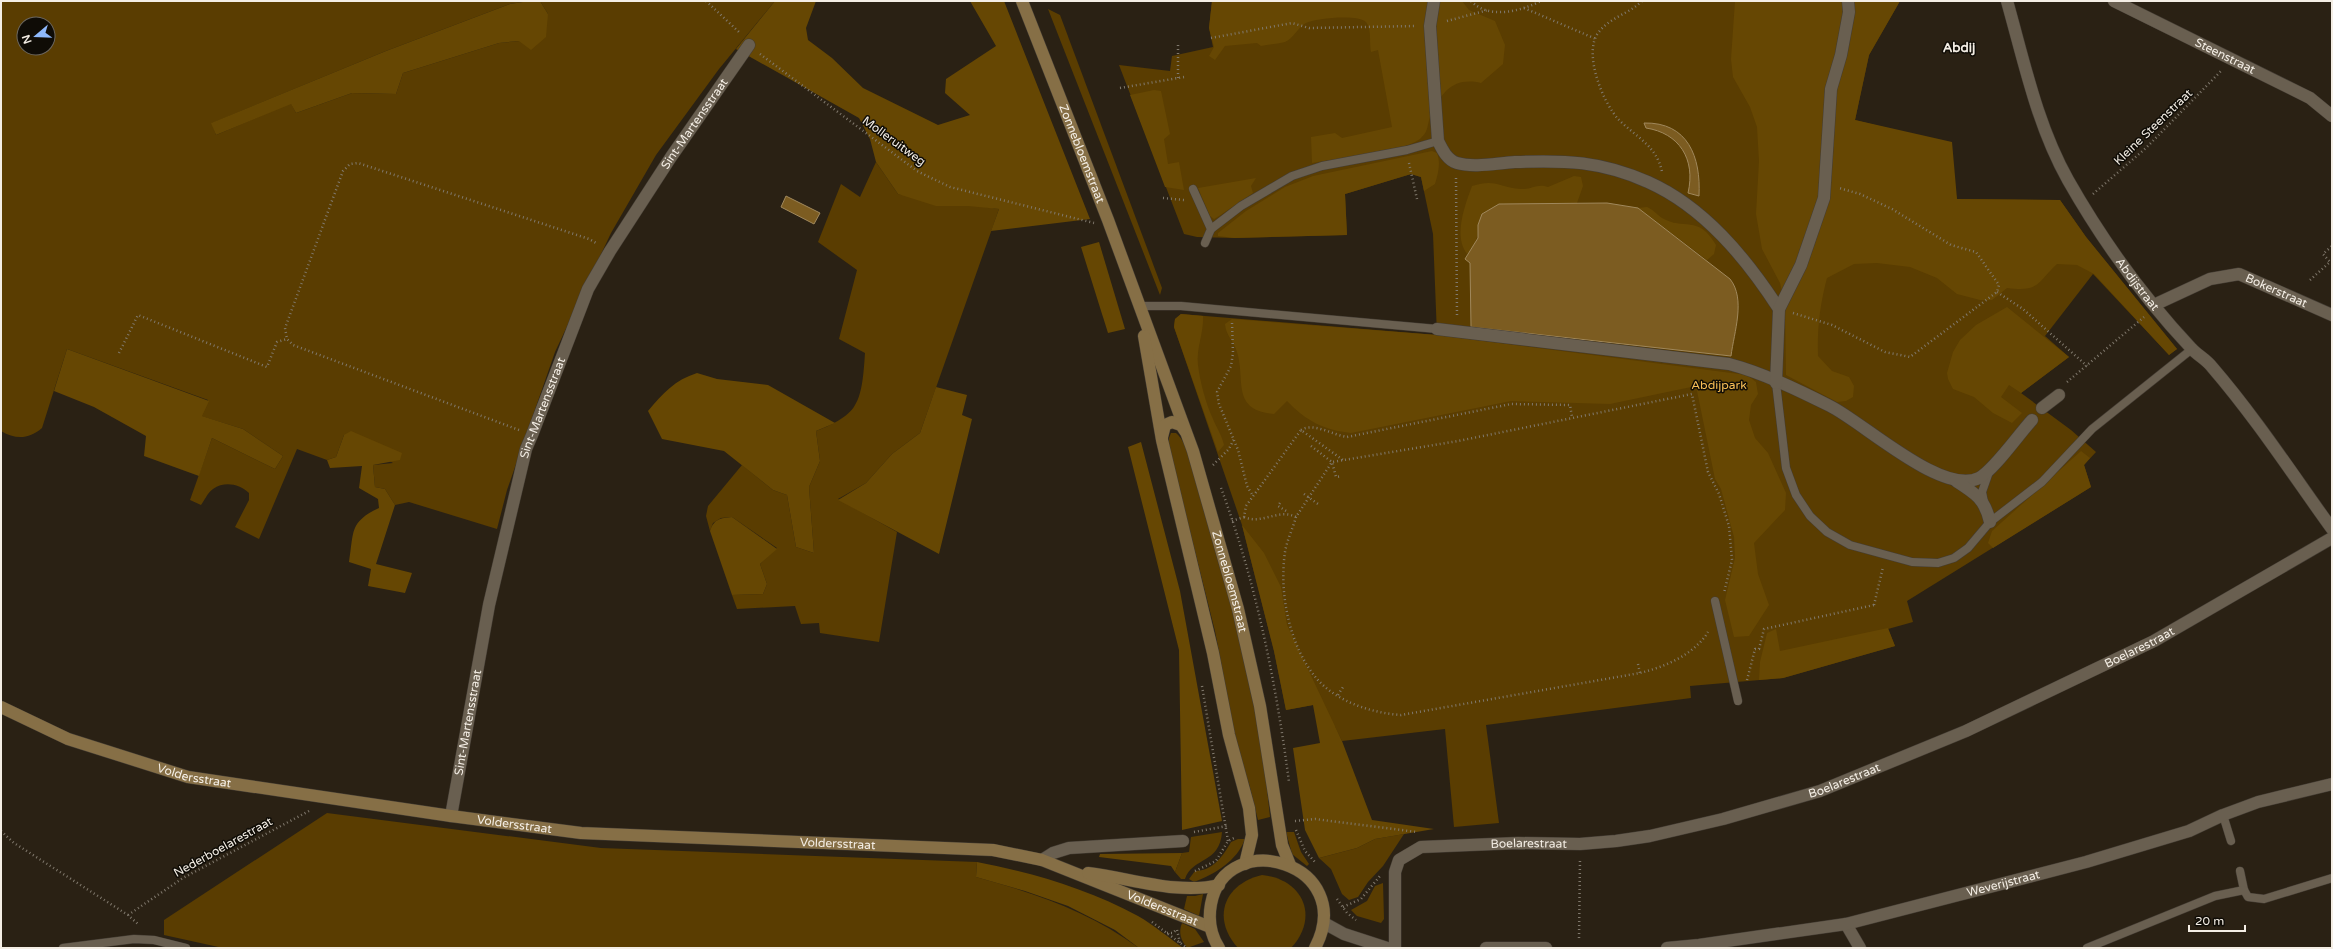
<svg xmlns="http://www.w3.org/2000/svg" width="2333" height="949" font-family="'Varela Round',sans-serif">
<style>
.green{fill:#5a3d01;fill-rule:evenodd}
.forest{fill:#664703}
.water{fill:#7c5c21;stroke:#a0885c}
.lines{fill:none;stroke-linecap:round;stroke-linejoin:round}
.lane-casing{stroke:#443d34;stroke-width:9}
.street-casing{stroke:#443d34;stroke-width:13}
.secondary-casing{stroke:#443d34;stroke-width:13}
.path{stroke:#80796d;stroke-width:2.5;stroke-dasharray:1 3;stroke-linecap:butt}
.lane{stroke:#695f50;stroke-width:8}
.street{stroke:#695f50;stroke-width:12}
.secondary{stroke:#866f46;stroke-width:12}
.labels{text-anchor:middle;stroke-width:3;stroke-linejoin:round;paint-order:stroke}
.street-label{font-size:12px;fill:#f4eee5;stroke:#0f0c06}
.park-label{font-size:12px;fill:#fac057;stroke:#0f0c06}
.neighbourhood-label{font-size:13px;font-weight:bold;fill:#f4eee5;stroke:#0f0c06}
</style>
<rect width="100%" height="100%" fill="#2a2114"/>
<!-- green -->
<g class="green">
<path d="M1,1H529L510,4L386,51L212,123L216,135L291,103L296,113L352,93L396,94L403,73L499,43L519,41L548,14L540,1H775L719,69L656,155L611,233L555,352L507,490L497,529L409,502L395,505L385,489L375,487L373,465L393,463L344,435L336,457L327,460L297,449L259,539L235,527L249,500V493C239,484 225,481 213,489C208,492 204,501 201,505L190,500L212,438L275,469L283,456L243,429L201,416L208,400L67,349L42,428C29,439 16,440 1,431ZM24,24H48V48H24Z"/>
<polygon points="1212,1 1900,1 1869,55 1855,120 1943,142 1957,199 2060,200 2086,237 2177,349 2169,355 2093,274 2045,336 2069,357 2021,393 2071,430 2096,452 2084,465 2091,487 1907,601 1913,622 1888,629 1895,646 1783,678 1690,686 1691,698 1486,725 1499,823 1454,827 1445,729 1342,741 1335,727 1313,705 1286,710 1274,651 1242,525 1174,327 1175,319 1181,314 1437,335 1433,234 1421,177 1411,174 1345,194 1347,235 1234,238 1197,237 1184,234 1119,65 1170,71 1172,56 1213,47 1209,28"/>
<polygon points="1048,9 1060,15 1162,288 1160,295"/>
<path d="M876,162L898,194L999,209L920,433L892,454L866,483L838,499L897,532L879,642L820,633L819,623L801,624L795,606L737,609L732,595L763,594L767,584L760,564L777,548L732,517L721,518L713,523L710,531L706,516L708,506L742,465L773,490L787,495L796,547L814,553L809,487L820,461L816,431C829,426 848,418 855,405C863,393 864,367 865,353L839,339L857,270L818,242L841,184L860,197Z"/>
<path d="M1171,433H1176C1189,443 1196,480 1201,497C1233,602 1260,708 1270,817L1258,820L1249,784L1240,762L1215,631L1169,448V438Z"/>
<path d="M327,813L601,848L977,862L976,877C1035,893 1090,912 1139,948H223L164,935V920Z"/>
<path d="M1222,832C1220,864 1192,857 1185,879H1181L1175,872L1182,853L1189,852L1191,837Z"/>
<polygon points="1286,832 1294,832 1301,852 1309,864 1307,866 1292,854"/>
<polygon points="1404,834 1383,866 1368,882 1358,897 1349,900 1342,894 1331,869 1319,858 1357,848 1375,839"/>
<path d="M1238,839H1245C1237,861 1215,874 1194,882L1189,879L1195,871C1213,871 1223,856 1231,842Z"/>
<path d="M1262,875C1303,879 1320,917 1291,948H1238C1211,918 1224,884 1262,875Z"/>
<polygon points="1383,883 1384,919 1381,923 1357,916 1351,910 1367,901 1375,886"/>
<polygon points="1203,894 1199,916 1184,909 1187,896 1195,896"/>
<path d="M1182,923L1195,929L1204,942L1187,948C1181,940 1178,933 1182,923Z"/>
</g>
<!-- forest -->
<g class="forest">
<polygon points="529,1 540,1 548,14 546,37 531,50 519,41 499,43 403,73 396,94 352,93 296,113 291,104 216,135 211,123 386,51 510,4"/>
<polygon points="775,1 816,1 806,28 808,40 832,58 863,88 938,125 970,115 945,93 946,79 996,46 970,1 1004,1 1090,219 991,231 999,209 968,206 936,206 898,194 876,162 870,139 859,118 736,49"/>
<path d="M1212,1H1462L1469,10L1495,21L1505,45L1503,64L1481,83C1454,77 1442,91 1431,115C1426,126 1430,130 1420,139C1404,152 1335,159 1312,163L1311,137L1335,133L1342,138L1392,127L1378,50L1371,52C1369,43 1372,29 1366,22C1359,14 1315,18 1306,23C1298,27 1294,38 1285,42C1278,44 1269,44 1261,46L1257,43L1225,46L1215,60L1209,56L1214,47L1209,28Z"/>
<path d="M1735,1H1900L1869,55L1855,120L1952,142L1957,199L2060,200L2086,237L2177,349L2169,355L2094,274L2077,265L2057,264C2036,284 2039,292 2007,288L1992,300H1980L1957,294L1937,278L1910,267L1877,263L1854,264L1827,278C1820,304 1817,329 1818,356L1832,371L1849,377L1854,386L1853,397L1846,401L1837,402L1786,375L1785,305L1780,283L1762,249L1756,214L1759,161L1757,127L1750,107L1733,77L1731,59Z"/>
<polygon points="1154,90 1161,91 1170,134 1164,139 1168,164 1179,162 1184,190 1165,187 1130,95"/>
<path d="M1432,151L1437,153C1441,164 1438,174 1435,184L1424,191L1421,177L1411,174L1345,194L1347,235L1234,238L1218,236V233L1246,211L1285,187L1313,176Z"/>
<path d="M1574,176L1581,177L1583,186L1577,203L1499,204L1478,225C1478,237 1476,246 1467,254C1453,236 1465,205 1472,186C1496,178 1500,188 1521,189C1531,190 1537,183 1548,187Z"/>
<polygon points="1256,178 1251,186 1253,193 1219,216 1214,219 1210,216 1198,188"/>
<path d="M1647,207C1654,210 1656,214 1662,218C1684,231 1698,214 1716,245L1714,254L1707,260L1638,208Z"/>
<polygon points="1099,242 1125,329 1108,333 1081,247"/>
<polygon points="2007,307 2069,357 2021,393 2009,385 2001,397 2022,413 2012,423 1993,413 1974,397 1953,389 1948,379 1947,373 1953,352 1960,340 1976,325"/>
<path d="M1181,314L1203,316C1204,333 1196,348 1198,365C1200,382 1206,404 1213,419C1217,429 1221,433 1224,445L1218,452L1174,327L1175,319Z"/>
<path d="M1232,319L1437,335L1747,375L1756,382L1758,394L1751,405L1749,420L1755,438L1768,453L1786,493L1785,510L1754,543L1758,574L1769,605L1749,636L1734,637L1725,600L1735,558L1734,537L1721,489L1715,479L1696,386L1610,404L1511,401L1351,433C1324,430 1306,421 1287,401L1274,414C1229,410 1247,378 1236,349C1232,339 1226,335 1225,324Z"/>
<polygon points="67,349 209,401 202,416 243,429 283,456 275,469 212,438 199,476 144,456 146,436 94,407 54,391"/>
<path d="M697,373L717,379L768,385L835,423L816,431L820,461L809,487L814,553L796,547L787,495L773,490L724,451L662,439L648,411C663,393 675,380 697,373Z"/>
<polygon points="936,387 967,395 962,415 972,419 939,554 838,500 866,483 892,454 920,433"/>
<path d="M351,431L402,453L400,460L373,465L375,487L385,489L395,505L376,564L412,573L405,593L368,586L371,569L349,562C354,532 349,522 379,508L378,499L359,488L362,466L330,468L327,460L336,457L344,435Z"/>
<polygon points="1141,442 1180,591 1222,821 1182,830 1179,650 1128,447"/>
<polygon points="2081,451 2090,458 2084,465 2091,487 1993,548 1988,543 1992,531"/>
<path d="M732,517L777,549L760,564L767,584L763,594L732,595L710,531C714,519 720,518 732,517Z"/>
<polygon points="1242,525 1264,553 1281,587 1287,625 1342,741 1372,820 1434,829 1375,839 1357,848 1319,858 1305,830 1293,748 1320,743 1313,705 1286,710 1274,651"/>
<polygon points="1888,628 1895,646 1783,678 1759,680 1760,662 1767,633 1776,629 1780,651"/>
<polygon points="1182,853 1175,872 1171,866 1099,857 1100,854"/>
<path d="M977,862C1034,873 1088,889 1138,916C1154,925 1169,938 1183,948H1139L1115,930L1068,906L1025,891L976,877Z"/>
</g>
<!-- water -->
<g class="water">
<path d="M1644,123C1688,122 1701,157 1699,196L1688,193C1696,159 1679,133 1646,128Z"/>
<polygon points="786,196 820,213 814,224 781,207"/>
<path d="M1607,203L1638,208L1730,279C1746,299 1734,332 1731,356L1471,327L1470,263L1465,259L1478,238V225L1482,214L1499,204Z"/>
</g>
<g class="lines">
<defs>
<g id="lane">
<polyline points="1193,189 1211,229 1205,243"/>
<polyline points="1211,229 1241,206 1292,176 1322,166 1407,150 1438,141"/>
<polyline points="1139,306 1181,306 1437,329"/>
<polyline points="1776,383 1786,468 1796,495 1810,516 1827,532 1850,545 1912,562 1938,563 1954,558 1968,548 1990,522 2042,482 2092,429 2192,349"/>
<polyline points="1984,502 1982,492 1989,472"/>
<polyline points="1715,601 1738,701"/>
<polyline points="2223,815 2231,841"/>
<polyline points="2240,871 2244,890"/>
<polyline points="63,948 134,939 154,940 186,948"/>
<polyline points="2087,948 2215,896 2244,890 2248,897 2264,899 2332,878"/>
</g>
<g id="street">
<path d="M1434,1L1430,26L1438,141C1442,149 1447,160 1457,163C1474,168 1497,163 1515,162C1565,160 1601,161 1648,182C1704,207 1746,258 1779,309"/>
<path id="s1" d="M2007,1C2024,61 2037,125 2068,180C2102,240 2144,298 2191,348C2197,355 2206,359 2212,367C2256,418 2293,475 2332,529"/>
<path id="s2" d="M2114,1L2310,98L2332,116"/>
<path id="s3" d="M2154,305L2210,279L2239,274L2332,315"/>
<path d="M1437,329L1729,364C1763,373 1798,390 1830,406C1864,423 1942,496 1979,478C1994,470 2019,434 2032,420"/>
<polyline points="1776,383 1779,309 1801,265 1824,198 1831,89 1841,55 1849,12 1848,1"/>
<polyline points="2042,408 2059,395"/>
<path d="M1956,481C1975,493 1985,499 1990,522"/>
<path id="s4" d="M451,816L489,605L526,449L532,435L588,289L610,251L671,157L749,45"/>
<polyline points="1042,860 1053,853 1069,848 1183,841"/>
<polyline points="1324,923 1344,934 1387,948"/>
<polyline points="1846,924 1860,948"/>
<path id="s5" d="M1395,948V872L1399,860L1421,847L1518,843L1580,844L1616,841L1650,836L1723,819L1820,791L1966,731L2154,641L2332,538"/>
<polyline points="1486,948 1546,948"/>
<path id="s6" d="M1667,948L1699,945L1846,924L2086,862L2189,831L2223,815L2258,802L2332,784"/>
</g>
<g id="secondary">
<path id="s7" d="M1022,1L1108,220L1193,451L1238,609L1260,706L1282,845L1290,865"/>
<polyline points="1144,336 1162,440 1213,653 1229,735 1249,808 1252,835 1245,864"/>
<polyline points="1162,437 1165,425 1172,422 1181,425 1185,431"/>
<path id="s8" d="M1,707L68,739L188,777L451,816L581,833L993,850L1042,860L1210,927"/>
<path d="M1088,873C1131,878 1177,895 1219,885"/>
<path d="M1219,948C1210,934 1208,920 1211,904C1226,825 1359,863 1315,948"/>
</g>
</defs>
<!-- lane casing -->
<use href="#lane" class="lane-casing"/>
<!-- street casing -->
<use href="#street" class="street-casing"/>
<!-- secondary casing -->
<use href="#secondary" class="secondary-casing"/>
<!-- path -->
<g class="path">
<polyline points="706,1 740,33"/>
<path d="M1471,1C1489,20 1521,11 1541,1"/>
<path d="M1642,1C1629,14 1610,17 1598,33C1583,54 1603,103 1619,120C1636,137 1657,146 1662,172"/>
<polyline points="1524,8 1596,39"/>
<polyline points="1447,21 1488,10"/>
<polyline points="1211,38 1292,23 1309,28 1416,26"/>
<polyline points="760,54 917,171 950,187 1094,223"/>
<polyline points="1178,78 1178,45"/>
<polyline points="1120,88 1184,77"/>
<polyline points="1409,163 1417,199"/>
<polyline points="1456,178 1457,317"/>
<polyline points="2093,194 2146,148 2222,70"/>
<polyline points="1163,198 1184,200"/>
<polyline points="2310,280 2330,262 2323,254 2332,246"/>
<polyline points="1997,292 2023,309 2087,366"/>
<polyline points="1793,313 1832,325 1885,352 1910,357 1997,292 1999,285 1976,252 1951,245 1892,209 1860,194 1839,188"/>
<polyline points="1232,323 1233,353 1231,366 1217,392 1219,404 1238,450 1247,486 1253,496"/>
<polyline points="119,353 138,315 267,367 277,342 287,339"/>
<polyline points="2067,382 2144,317"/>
<polyline points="519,430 293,345 287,339 285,328 343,171 350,164 358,163 589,239 598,244"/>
<path d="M1301,430C1313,422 1333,435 1347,437L1511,404L1570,405L1572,417"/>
<polyline points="1311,446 1332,462 1336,477 1342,476"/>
<polyline points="1213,465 1229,449 1234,439"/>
<path d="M1221,488C1256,582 1276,683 1289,782"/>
<polyline points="1304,494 1318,504"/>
<polyline points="1280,503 1278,506 1288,512"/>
<path d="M1244,517C1262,525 1279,508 1296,517L1332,462L1458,441L1692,394L1708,472L1719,494L1729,526L1732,560L1724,593"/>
<path d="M1296,517C1293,528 1287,540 1285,552C1279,593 1289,646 1317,679C1337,702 1372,713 1401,715L1640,673C1664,667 1694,655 1708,632"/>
<polyline points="1232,521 1244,517 1246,506 1301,430 1343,460"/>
<polyline points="1874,605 1883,567"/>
<polyline points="1638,664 1640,673"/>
<polyline points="1747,680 1755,649 1759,649 1764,629 1874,605"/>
<polyline points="1202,686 1228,841"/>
<polyline points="1338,695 1343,687"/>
<polyline points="1295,821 1315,819 1417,832"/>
<polyline points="1296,830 1305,851 1315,862"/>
<polyline points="1,831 14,843 128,915 139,925"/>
<polyline points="1194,832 1227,826"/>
<polyline points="1195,871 1216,861 1228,841 1236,837"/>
<polyline points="1337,899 1347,913 1356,920"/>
<polyline points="1343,907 1361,899 1380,876"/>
<polyline points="128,915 183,878 309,811"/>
<polyline points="1152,922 1187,948"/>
<polyline points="1177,930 1180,943"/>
<polyline points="1167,933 1173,933 1177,929"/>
<polyline points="1579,938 1580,859"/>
</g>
<!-- lane -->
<use href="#lane" class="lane"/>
<!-- street -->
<use href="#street" class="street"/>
<!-- secondary -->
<use href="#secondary" class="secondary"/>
</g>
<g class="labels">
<!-- street labels -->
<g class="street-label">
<text dy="4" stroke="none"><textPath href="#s2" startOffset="124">Steenstraat</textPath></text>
<text dy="4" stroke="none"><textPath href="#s4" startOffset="743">Sint-Martensstraat</textPath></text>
<text transform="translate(2153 127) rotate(-44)" y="4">Kleine Steenstraat</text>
<text transform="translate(894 141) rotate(36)" y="4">Molleruitweg</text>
<text dy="4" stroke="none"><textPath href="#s7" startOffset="164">Zonnebloemstraat</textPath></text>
<text dy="4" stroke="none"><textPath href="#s1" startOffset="315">Abdijstraat</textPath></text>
<text dy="4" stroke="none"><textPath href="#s3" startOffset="132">Bokerstraat</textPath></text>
<text dy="4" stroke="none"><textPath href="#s4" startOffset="419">Sint-Martensstraat</textPath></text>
<text dy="4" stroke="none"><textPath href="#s7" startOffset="617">Zonnebloemstraat</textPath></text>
<text dy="4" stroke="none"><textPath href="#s5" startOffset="870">Boelarestraat</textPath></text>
<text dy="4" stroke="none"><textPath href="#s4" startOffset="95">Sint-Martensstraat</textPath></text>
<text dy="4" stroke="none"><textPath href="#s8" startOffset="206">Voldersstraat</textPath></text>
<text dy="4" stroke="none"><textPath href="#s5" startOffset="546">Boelarestraat</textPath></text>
<text dy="4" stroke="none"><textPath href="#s8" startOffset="530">Voldersstraat</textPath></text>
<text dy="4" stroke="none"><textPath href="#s8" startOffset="854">Voldersstraat</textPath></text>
<text dy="4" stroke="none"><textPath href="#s5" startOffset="222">Boelarestraat</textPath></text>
<text transform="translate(223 847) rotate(-29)" y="4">Nederboelarestraat</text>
<text dy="4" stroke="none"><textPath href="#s6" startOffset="343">Weverijstraat</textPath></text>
<text dy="4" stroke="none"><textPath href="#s8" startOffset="1189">Voldersstraat</textPath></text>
</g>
<!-- park labels -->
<g class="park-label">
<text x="1719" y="389">Abdijpark</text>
</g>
<!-- neighbourhood labels -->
<g class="neighbourhood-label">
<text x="1959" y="52">Abdij</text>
</g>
</g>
<!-- border -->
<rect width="2333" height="949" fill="none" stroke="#f4eee5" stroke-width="4"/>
<!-- north arrow -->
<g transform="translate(36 36) rotate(251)"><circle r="19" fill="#0f0c06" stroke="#6b665f"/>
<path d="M0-3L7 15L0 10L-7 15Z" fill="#8eb9fc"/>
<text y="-6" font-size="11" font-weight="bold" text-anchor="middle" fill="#f4eee5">N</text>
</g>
<!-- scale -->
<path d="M2189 925v6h56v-6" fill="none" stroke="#f4eee5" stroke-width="2"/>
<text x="2195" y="925" font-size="12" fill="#f4eee5" stroke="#0f0c06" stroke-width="3" paint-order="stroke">20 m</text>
</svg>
